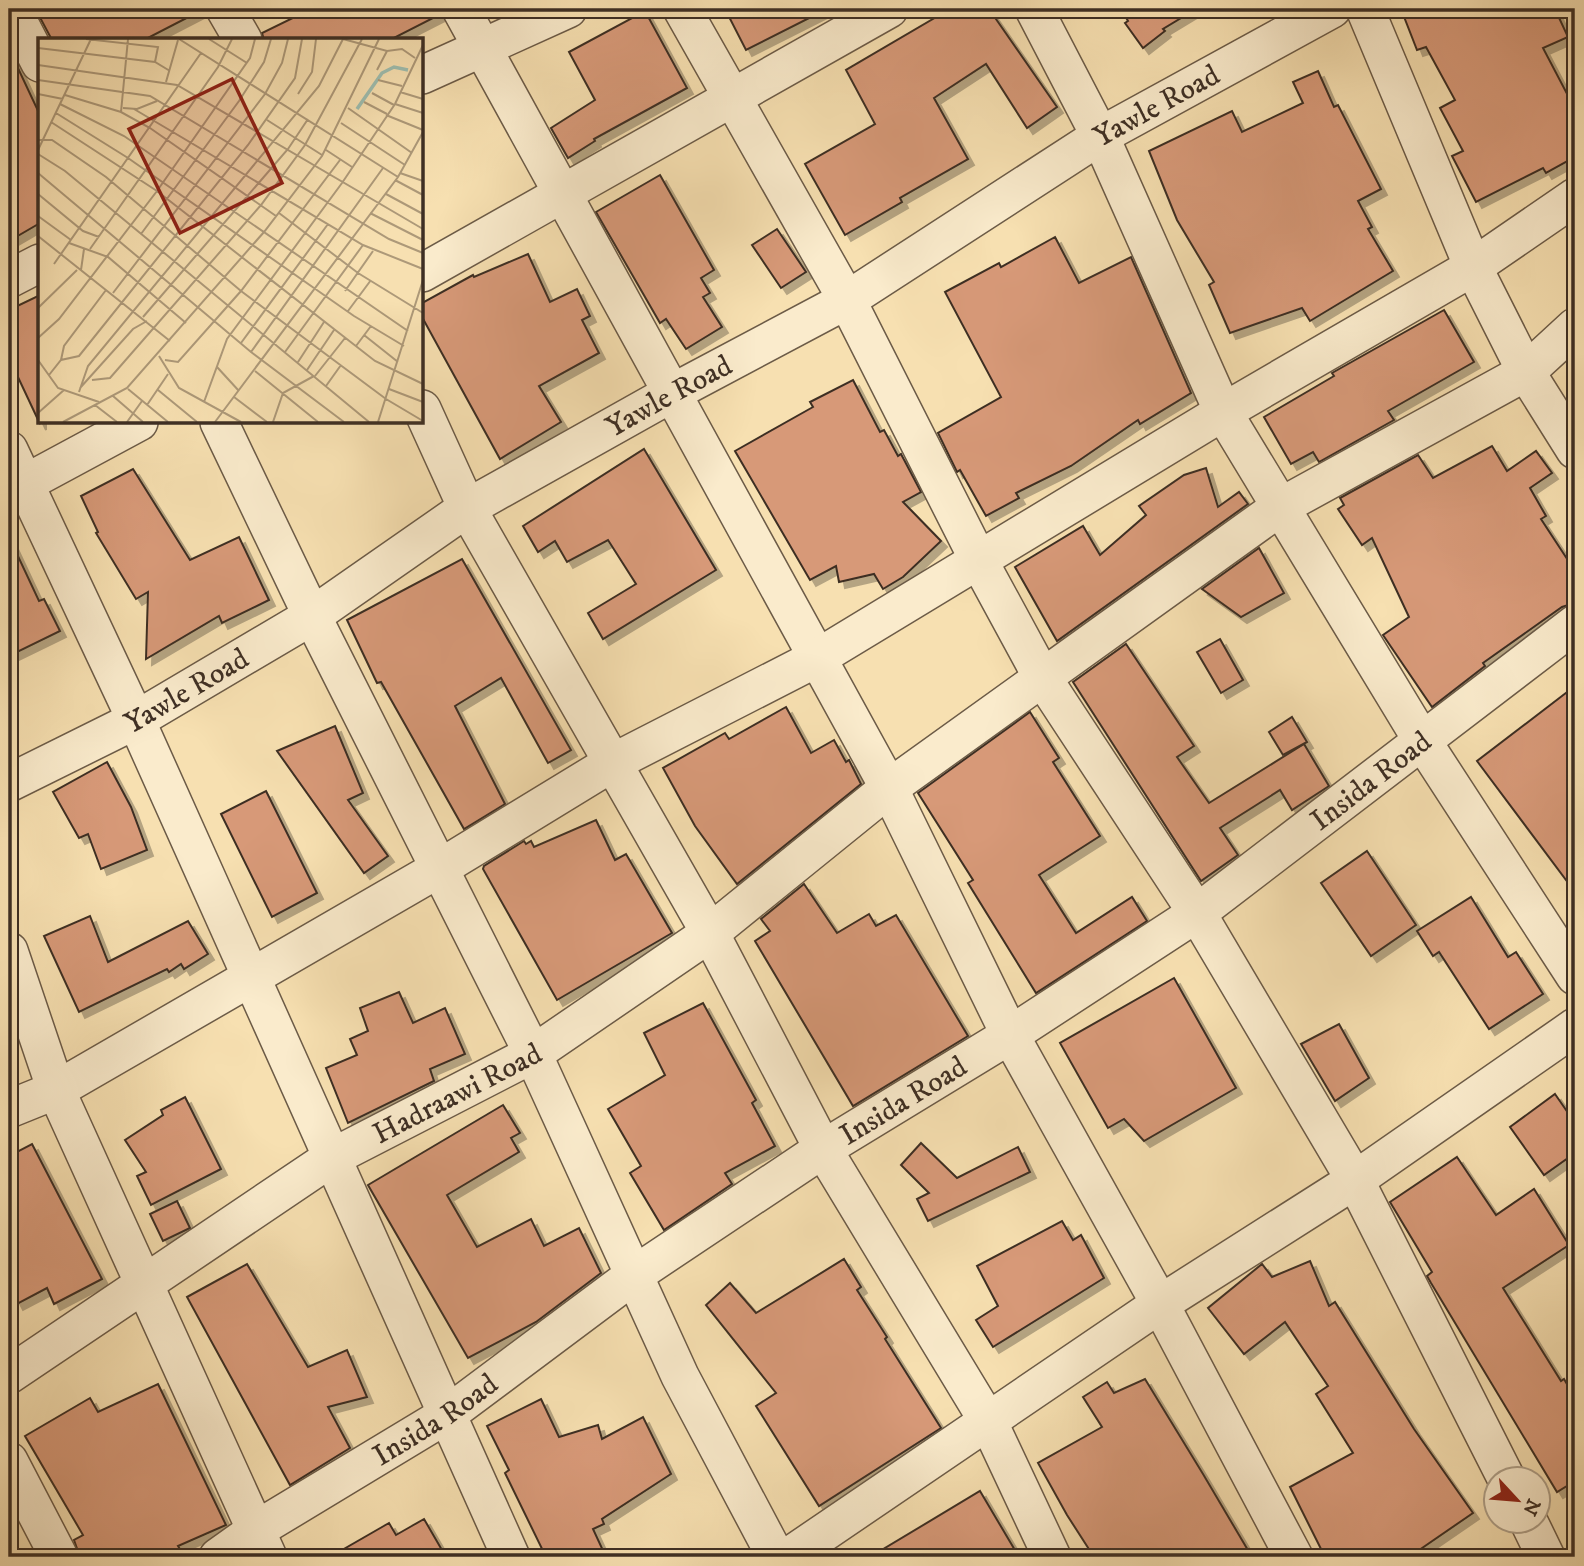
<svg xmlns="http://www.w3.org/2000/svg" width="1584" height="1566" font-family="'IM FELL DW Pica',serif">
<style>
.building{fill:#d79978;stroke:#3e2f24;stroke-width:2;filter:url(#shadow)}
.lines{fill:none;stroke-linecap:round;stroke-linejoin:round}
.minor-casing{stroke:#6c5b47;stroke-width:40}
.minor{stroke:#faebcc;stroke-width:37}
.labels{text-anchor:middle;stroke-width:5;stroke-linejoin:round;paint-order:stroke}
.street-label{font-size:30px;fill:#3e2f24;stroke:#faebcc}
.inset-river{fill:none;stroke:#9dbdaf;stroke-width:3.5}
.inset-road{fill:none;stroke:#ad9979;stroke-width:2}
.view{fill:#8f2418;fill-opacity:0.15;stroke:#8f2418;stroke-width:3.5}
.inset-edge{fill:none;stroke:#3e2f24;stroke-width:3.5}
</style>
<defs>
<filter id="shadow"><feDropShadow dx="6" dy="6" stdDeviation="0" flood-color="#0004"/></filter>
</defs>
<rect width="100%" height="100%" fill="#f7e0b1"/>
<filter id="stains"><feTurbulence type="fractalNoise" baseFrequency=".00286" numOctaves="4"/><feColorMatrix values="0 0 0 0 .2 0 0 0 0 .09 0 0 0 0 .02 0 0 0 .5 -.17"/></filter>
<radialGradient id="worn" r=".72"><stop offset=".6" stop-color="#630" stop-opacity="0"/><stop offset="1" stop-color="#630" stop-opacity=".3"/></radialGradient>
<!-- building -->
<g class="building">
<polygon points="204,9 144,40 52,40 36,10"/>
<polygon points="311,9 440,9 441,14 390,40 264,40 262,33"/>
<polygon points="725,9 827,9 746,50"/>
<polygon points="950,9 989,9 1057,107 1027,128 986,64 934,98 968,159 900,198 902,202 845,235 805,164 875,124 846,70"/>
<polygon points="1121,9 1196,9 1163,29 1165,31 1143,48 1125,23 1128,21"/>
<polygon points="1401,9 1555,9 1568,37 1543,48 1575,109 1575,157 1546,173 1543,168 1476,202 1452,156 1463,151 1440,108 1455,100 1426,47 1417,50"/>
<polygon points="645,11 687,88 594,139 595,141 568,158 551,128 595,100 569,52"/>
<polygon points="9,49 40,115 40,223 9,241"/>
<polygon points="1318,71 1334,107 1338,105 1381,189 1358,201 1372,227 1368,229 1393,271 1310,321 1302,308 1230,333 1209,285 1214,282 1177,220 1149,151 1232,111 1242,132 1303,103 1293,82"/>
<polygon points="660,175 714,270 701,278 710,293 703,297 722,327 686,349 666,319 660,323 596,212"/>
<polygon points="777,229 806,272 781,288 752,245"/>
<polygon points="1055,237 1079,283 1131,257 1191,393 1140,424 1138,420 1071,466 1016,493 1019,498 986,516 960,470 957,472 938,433 1001,397 945,292 999,263 1001,267"/>
<polygon points="528,254 550,302 577,289 590,316 582,320 599,353 539,386 561,422 500,459 422,317 422,303 473,275 474,277"/>
<polygon points="40,295 40,424 9,358 9,310"/>
<polygon points="1444,310 1474,362 1388,411 1394,420 1319,462 1313,452 1291,464 1264,417 1334,376 1332,373"/>
<polygon points="853,380 880,432 884,430 898,456 901,454 921,492 903,502 941,541 903,577 883,589 874,574 839,582 836,566 810,580 735,451 813,407 810,402"/>
<polygon points="1492,446 1507,471 1536,451 1552,473 1530,488 1546,516 1541,519 1575,571 1575,603 1562,607 1483,663 1485,666 1432,707 1383,635 1409,617 1372,538 1362,545 1338,509 1344,505 1340,498 1418,455 1433,478"/>
<polygon points="644,449 716,570 603,639 588,613 636,584 608,540 567,562 555,541 538,552 523,526"/>
<polygon points="1206,468 1218,507 1239,492 1248,504 1057,641 1015,567 1083,526 1100,555 1146,515 1139,506 1184,475"/>
<polygon points="133,469 190,560 239,537 269,600 222,623 219,616 146,659 148,592 136,599 96,533 98,532 81,496"/>
<polygon points="9,537 39,601 44,599 60,631 9,656"/>
<polygon points="1259,548 1284,593 1241,617 1202,589"/>
<polygon points="462,559 571,750 548,763 501,678 455,706 505,804 464,829 381,682 377,683 347,620"/>
<polygon points="1220,639 1243,680 1221,693 1197,652"/>
<polygon points="1126,644 1194,746 1177,757 1209,803 1304,744 1329,786 1292,810 1280,790 1220,828 1238,855 1201,881 1073,682"/>
<polygon points="1575,686 1575,892 1477,761"/>
<polygon points="786,707 811,753 834,740 846,762 849,760 861,784 737,884 695,826 663,768 725,733 729,739"/>
<polygon points="1030,712 1059,758 1053,762 1100,836 1039,875 1076,933 1132,897 1147,921 1036,993 968,883 973,880 918,793"/>
<polygon points="1292,717 1307,742 1283,755 1269,732"/>
<polygon points="335,726 363,793 348,800 388,856 364,873 277,751"/>
<polygon points="107,762 131,807 147,850 101,869 88,834 79,838 53,792"/>
<polygon points="266,791 317,893 272,917 221,814"/>
<polygon points="596,820 615,860 626,854 672,933 557,1000 483,869 484,866 524,841 526,844 531,841 534,847"/>
<polygon points="1367,851 1416,925 1371,956 1321,883"/>
<polygon points="804,884 837,933 869,914 876,926 896,915 968,1036 853,1106 755,941 770,931 761,919"/>
<polygon points="1471,897 1508,957 1516,952 1543,994 1489,1029 1439,952 1433,956 1417,931"/>
<polygon points="90,916 108,962 188,921 208,954 184,969 181,964 169,972 167,969 79,1012 44,936"/>
<polygon points="1174,978 1236,1088 1144,1141 1124,1119 1108,1128 1060,1043"/>
<polygon points="399,992 413,1023 445,1008 465,1054 430,1069 434,1081 348,1123 326,1068 357,1055 350,1039 368,1031 360,1008"/>
<polygon points="703,1003 756,1100 752,1103 775,1146 725,1173 732,1184 664,1230 630,1173 641,1166 608,1109 665,1075 644,1033"/>
<polygon points="1339,1024 1369,1078 1335,1101 1301,1044"/>
<polygon points="1555,1094 1575,1123 1575,1153 1544,1175 1510,1127"/>
<polygon points="185,1097 221,1169 151,1205 137,1176 146,1172 125,1140 163,1115 161,1110"/>
<polygon points="503,1105 520,1133 511,1138 519,1152 447,1195 477,1247 531,1219 544,1246 579,1228 601,1273 536,1322 468,1358 368,1185"/>
<polygon points="921,1143 957,1178 1018,1147 1030,1172 928,1221 917,1199 929,1193 901,1165"/>
<polygon points="32,1144 102,1279 54,1304 47,1288 17,1304 9,1288 9,1156"/>
<polygon points="1457,1157 1496,1215 1534,1189 1569,1245 1503,1288 1561,1381 1564,1379 1575,1398 1575,1481 1557,1492 1431,1283 1427,1276 1432,1272 1390,1202"/>
<polygon points="177,1201 190,1228 163,1241 150,1214"/>
<polygon points="1062,1221 1073,1240 1081,1235 1104,1278 993,1347 976,1320 998,1306 977,1266"/>
<polygon points="844,1259 861,1287 857,1290 887,1337 885,1339 941,1428 819,1506 756,1406 776,1393 706,1305 730,1283 756,1313"/>
<polygon points="1310,1261 1329,1306 1335,1302 1414,1429 1473,1513 1409,1557 1325,1557 1290,1487 1353,1453 1316,1394 1328,1386 1285,1322 1244,1354 1208,1308 1262,1264 1272,1277"/>
<polygon points="247,1264 308,1367 347,1350 367,1397 328,1407 350,1448 290,1485 187,1297"/>
<polygon points="1145,1379 1203,1474 1252,1557 1094,1557 1067,1515 1038,1463 1102,1427 1083,1397 1107,1382 1114,1393"/>
<polygon points="158,1384 226,1525 178,1546 185,1557 80,1557 74,1540 83,1535 25,1436 90,1398 98,1412"/>
<polygon points="541,1399 559,1437 598,1425 602,1439 643,1417 671,1474 602,1519 604,1524 593,1529 606,1557 546,1557 505,1473 509,1470 487,1426"/>
<polygon points="980,1491 1019,1557 870,1557"/>
<polygon points="424,1519 446,1557 330,1557 389,1523 396,1535"/>
</g>
<g class="lines">
<defs>
<g id="minor">
<polyline points="12,9 40,63"/>
<polyline points="225,9 243,40"/>
<polyline points="461,9 889,788 1010,1035 1160,1304 1294,1557"/>
<polyline points="682,9 847,300 979,561 1042,677 1197,913 1355,1180 1506,1478"/>
<polyline points="1034,9 1100,136 1223,412 1423,742 1575,976"/>
<polyline points="1365,9 1473,267 1526,372 1575,450"/>
<polyline points="422,75 568,9"/>
<polyline points="422,273 889,9"/>
<polyline points="9,279 40,263"/>
<polyline points="422,409 467,508 710,933 823,1149 989,1423 1052,1557"/>
<polyline points="219,422 312,616 533,1054 680,1376 776,1557"/>
<polyline points="9,450 136,720 511,1557"/>
<polyline points="9,492 139,422"/>
<path id="s1" d="M9,783L136,720L312,616L467,508L672,393L847,300L1100,136L1332,9"/>
<polyline points="9,951 56,1090 268,1557"/>
<polyline points="9,1109 56,1090 440,868 612,763 817,658 1223,412 1473,267 1575,197"/>
<path id="s2" d="M9,1375L331,1158L533,1054L710,933L889,788L1280,507L1526,372L1575,327"/>
<polyline points="9,1461 59,1557"/>
<polyline points="1528,1520 1546,1557"/>
<path id="s3" d="M218,1557L256,1530L448,1414L634,1275L823,1149L1010,1035L1197,913L1575,624"/>
<polyline points="788,1557 1160,1304 1355,1180 1575,1027"/>
</g>
</defs>
<!-- minor casing -->
<use href="#minor" class="minor-casing"/>
<!-- minor -->
<use href="#minor" class="minor"/>
</g>
<g class="labels">
<!-- street labels -->
<g class="street-label">
<text dy="10" stroke="none"><textPath href="#s1" startOffset="1334">Yawle Road</textPath></text>
<text dy="10" stroke="none"><textPath href="#s1" startOffset="766">Yawle Road</textPath></text>
<text dy="10" stroke="none"><textPath href="#s1" startOffset="200">Yawle Road</textPath></text>
<text dy="10" stroke="none"><textPath href="#s3" startOffset="1391">Insida Road</textPath></text>
<text dy="10" stroke="none"><textPath href="#s2" startOffset="530">Hadraawi Road</textPath></text>
<text dy="10" stroke="none"><textPath href="#s3" startOffset="824">Insida Road</textPath></text>
<text dy="10" stroke="none"><textPath href="#s3" startOffset="257">Insida Road</textPath></text>
</g>
</g>
<!-- overview -->
<g transform="translate(38 38)">
<rect width="385" height="385" fill="#f7e0b1"/>
<path class="inset-river" d="M319,71L344,35L356,29L370,32"/>
<path class="inset-road" d="M48,1L120,9L117,24M141,1L360,139M171,1L209,25M305,1L349,13L364,11L377,20M0,10L117,24L132,33M0,27L139,47L385,191M339,32L349,13M0,42L112,58L351,201L385,215M340,42L364,48M128,44L140,2M362,54L385,61M334,55L356,67M0,56L25,61M260,56L274,34L278,1M27,57L83,74L112,90L238,178M326,64L349,76M22,66L86,98L370,293M357,66L385,75M85,70L99,71L119,63M310,70L374,115M96,71L325,207L385,231M83,74L90,1M18,75L90,120L316,278L366,308M348,77L385,92M229,82L284,117M13,84L119,153L337,323L385,346M303,85L367,127M0,102H14L68,139L203,253L348,361L385,383M0,112L53,1M288,112L314,129M0,116L27,133L331,384M0,135L213,314L306,384M362,135L385,143M357,142L385,157M0,156L45,193L61,199M348,156L385,176M241,175L320,235L385,275M332,175L385,202M0,178L33,202M103,196L201,63L226,24L233,1M0,198L132,303M31,205L70,219L148,285M52,211L180,29L194,1M16,226L163,15M43,232L46,211M307,253L335,213M75,255L227,56L244,25L250,1M0,270L39,232M310,273L333,242M105,279L250,111L270,81M326,297L360,324M0,300L21,281L119,153L212,20L217,1M203,305L290,186M318,308L333,288M213,314L345,130M247,314L325,207M121,318L141,350L203,384M0,322L20,350L61,364M23,322L26,308L68,252M127,322L140,324L203,253L302,122M260,324L286,284M179,329L201,353M269,332L296,292M217,333L280,384M11,337L23,322L41,318L210,107L257,40L264,1M277,338L307,300M54,342L72,340L223,167L267,107L324,1M288,348L303,327M42,350L95,291L109,283M90,351L130,384M351,351L385,364M120,352L159,384M41,354L50,328L281,48L305,1M75,358L105,384M196,359L229,384M166,364L189,301L304,145L357,66L385,7M57,367L79,384M109,367L130,336M0,375L26,352M25,384L89,350L226,194L284,118L341,1M89,384L104,363M177,384L360,139L385,94M235,384L245,355L276,338M340,384L385,242"/>
<path class="view" d="M194,41L244,145L142,195L91,91Z"/>
<rect width="385" height="385" class="inset-edge"/>
</g>
<!-- margin -->
<rect width="1584" height="1566" fill="none" stroke="#f7e0b1" stroke-width="35"/>
<rect x="10" y="10" width="1563" height="1545" fill="none" stroke="#3e2f24" stroke-width="3.5"/>
<rect x="18" y="18" width="1549" height="1531" fill="none" stroke="#3e2f24" stroke-width="2"/>
<!-- north arrow -->
<g transform="translate(1517 1500) rotate(116)"><circle r="33" fill="#faebcc" stroke="#afa089" stroke-width="2"/>
<path d="M0-5L12 26L0 18L-12 26Z" fill="#8f2418"/>
<text y="-10" font-size="19" font-weight="bold" text-anchor="middle" fill="#3e2f24">N</text>
</g>
<rect width="100%" height="100%" filter="url(#stains)"/>
<rect width="100%" height="100%" fill="url(#worn)"/>
</svg>
